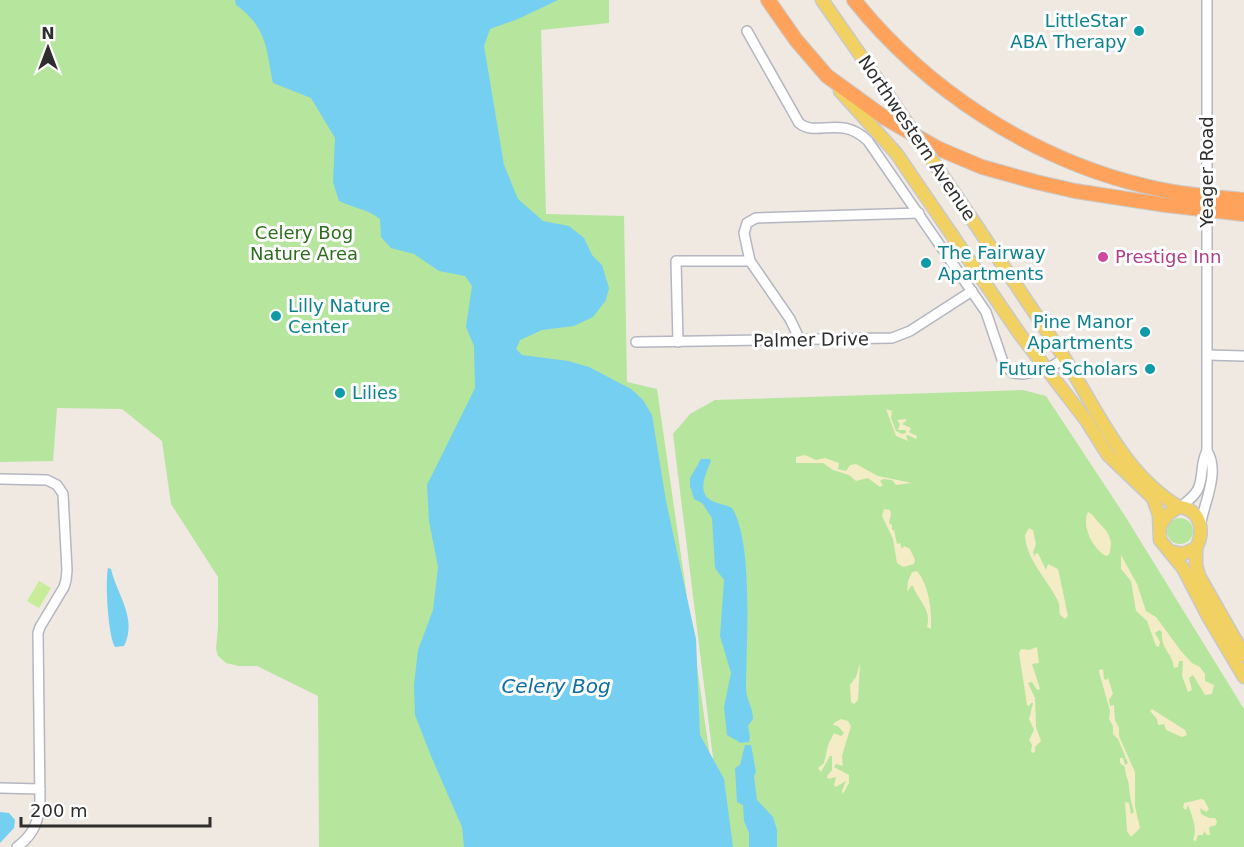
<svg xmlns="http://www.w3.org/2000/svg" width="1244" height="847" font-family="'DejaVu Sans',sans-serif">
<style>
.green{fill:#b6e59e}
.sand{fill:#f3ecc5}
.pitch{fill:#c9ec9a}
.water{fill:#75cff0}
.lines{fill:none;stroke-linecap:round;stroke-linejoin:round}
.minor-casing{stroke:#b4b7c1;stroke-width:12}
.major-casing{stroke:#c9c9c9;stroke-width:15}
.highway-casing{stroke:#c9c9c9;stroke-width:16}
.minor{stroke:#fff;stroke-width:9}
.major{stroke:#f2d163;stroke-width:12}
.highway{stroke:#ffa35c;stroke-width:14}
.major-bridge-casing{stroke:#c9c9c9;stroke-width:15;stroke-linecap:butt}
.major-bridge{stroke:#f2d163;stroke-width:12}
.culture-dot{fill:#0f9aa8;stroke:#fff;stroke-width:2}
.hotel-dot{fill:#d1479c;stroke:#fff;stroke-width:2}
.labels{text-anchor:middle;stroke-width:6;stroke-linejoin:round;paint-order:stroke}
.culture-label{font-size:18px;fill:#0d838f;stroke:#fff;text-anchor:end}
.street-label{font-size:18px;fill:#2e2e2e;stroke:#fff}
.park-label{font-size:18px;fill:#2c6e1b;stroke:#fff}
.hotel-label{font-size:18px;fill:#b23c85;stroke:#fff;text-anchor:start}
.water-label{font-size:20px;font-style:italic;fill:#0d6fa3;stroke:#fff}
</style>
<rect width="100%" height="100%" fill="#efe9e1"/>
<!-- green -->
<g class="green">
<polygon points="0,0 609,0 609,23 541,30 546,214 624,216 627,382 657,389 723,847 319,847 318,696 257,666 239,666 226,663 218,656 216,649 218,627 218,577 171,504 162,441 122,409 57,408 53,461 0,462"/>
<polygon points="1023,390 1046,396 1125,516 1244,709 1244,847 724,847 673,434 690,414 715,400"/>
<circle cx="1180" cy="531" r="13"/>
</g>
<!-- sand -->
<g class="sand">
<polygon points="886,409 892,411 891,418 896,431 902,434 906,433 906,430 898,430 900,424 897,420 906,419 906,421 902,424 911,428 909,432 917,436 916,439 908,435 906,436 908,441 896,436"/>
<polygon points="805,455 816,460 825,458 839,463 838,469 846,471 850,465 856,464 878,476 912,483 896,485 892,480 883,479 880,481 883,485 880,487 868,478 856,481 849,475 833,470 823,463 796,463 796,457"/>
<polygon points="884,509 890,510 891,514 889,523 892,525 892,530 894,530 897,544 900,543 902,549 904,546 910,549 915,560 914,564 903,567 897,563 893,539 882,516"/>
<path d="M1088,512C1094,515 1094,518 1099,523C1109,532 1114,541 1109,555L1106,556C1093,549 1081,526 1088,512Z"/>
<path d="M1029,528L1033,530L1036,544L1033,553L1035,557V554L1038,553L1046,570L1048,564L1058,569L1068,616L1065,619L1060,615C1059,611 1060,605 1058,601C1048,580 1026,560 1025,535Z"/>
<path d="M1121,555L1137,584L1146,611L1156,617L1181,651L1192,663L1200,667L1205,674V681L1214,685L1212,694L1205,695L1193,675L1189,678L1192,690L1188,692L1182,676L1183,661H1179L1178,667L1174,668C1172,651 1161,651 1162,632L1159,630L1155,633L1160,642L1159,647L1156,646L1147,621L1136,611L1131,581L1121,569Z"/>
<path d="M917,571C929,585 932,611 931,629L927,627C932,609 918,601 913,586H911L907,592L908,581L912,572Z"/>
<polygon points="1037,647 1039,663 1032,664 1040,689 1037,690 1032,682 1028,683 1035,698 1036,727 1041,741 1035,747 1035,752 1033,753 1031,751 1032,745 1029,740 1034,730 1029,719 1033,703 1031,703 1029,706 1027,705 1019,653 1021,649 1029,650"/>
<polygon points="860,663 858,700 854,704 851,702 850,685 856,677"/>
<path d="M1103,669L1104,679L1106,680L1108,678L1113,694L1109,700L1110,706L1114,705L1115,720L1119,728V736L1135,772V806L1140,828L1131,837L1127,831L1125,802L1129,803L1131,814L1134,812C1131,803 1130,796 1129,787C1129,780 1125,776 1125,767L1120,763V758H1123L1125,765L1128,763L1118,739L1113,734V726L1109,719L1110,711L1099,672V670Z"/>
<polygon points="1152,709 1185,730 1187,735 1182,737 1166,730 1164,724 1158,725 1157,719 1150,711"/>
<polygon points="841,719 848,721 851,726 842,756 843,766 836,764 834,767 849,775 849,783 843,794 842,791 846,781 836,787 834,785 836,777 828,779 827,776 832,770 832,756 830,756 821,772 818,768 824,763 828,745 834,733 841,736 844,733 838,726 833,725 834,723"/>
<path d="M1201,799L1204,800L1209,809L1206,812L1200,808L1201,814L1209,818H1215L1217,821L1216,825L1209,827L1210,835H1207L1204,831L1203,835H1198L1196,841L1193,840C1198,829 1192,816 1188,805L1186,810L1183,808L1184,803Z"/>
</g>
<!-- pitch -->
<polygon class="pitch" points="39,581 51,588 39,608 27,601"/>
<!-- water -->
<g class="water">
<path d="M235,0H558L518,19L490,29L484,46L504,165L518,199L543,221L569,226L584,238L592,255L602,265L609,288L606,300L593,317L574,326L542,330L520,340L516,349L522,355L568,361L589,367L631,389L643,400L652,415L666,501L696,639L700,735L724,779L733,847H464L462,827L431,756L415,715L414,685L418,650L433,610L438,567L429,521L427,485L475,388L474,346L466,327L472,286L465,276L439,271L414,254L391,248L381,237L380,219C368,209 353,208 339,201L333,182L335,138L311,98L273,83C266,48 267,27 236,5Z"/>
<path d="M701,459H710L711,461C707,471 697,490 709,499C716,504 725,504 732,508C754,543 746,645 746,688C746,699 753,708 753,719L748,726L750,737L749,742L741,743L727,735L724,707L731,673L720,636L724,580L715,568L712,518L702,503L694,499L690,486V478Z"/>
<path d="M108,568L111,569C117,595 138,619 124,646L115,647C108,636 105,581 108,568Z"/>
<polygon points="745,745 751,745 756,772 754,776 757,800 773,817 777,830 777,847 749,847 749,833 744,821 743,805 737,802 735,768 740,765"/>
<polygon points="0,812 9,813 15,820 14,828 0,843"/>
</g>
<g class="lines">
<defs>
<g id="minor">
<path d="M747,31L799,123C817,138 840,114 868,141L986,312L1004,365L1013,373L1024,374L1047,369L1064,359"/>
<polyline points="750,261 744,233 747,223 756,218 919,213"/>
<polyline points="636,342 892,338 910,331 972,291"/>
<polyline points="678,342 676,261 750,261 790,319 800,340"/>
<polyline points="1208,355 1244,356"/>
<path d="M0,479L47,480L57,485L63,494L67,570L66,580L64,587L40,627L38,633L40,804C38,823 33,835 17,847"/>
<path d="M1181,507C1187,501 1194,497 1198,489C1204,476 1200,463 1207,451"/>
<path d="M1201,522C1205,501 1220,471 1207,451V0"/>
<polyline points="0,788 40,789"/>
</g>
<g id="major">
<polyline points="822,0 884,89"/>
<polyline points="840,91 896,153 1019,333 1086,420 1108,455 1153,498 1159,515 1160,540 1183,568 1209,618 1244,677"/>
<path d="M976,225C1005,269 1036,314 1065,359C1098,412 1124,474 1179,507"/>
<path d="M1160,526L1168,514L1179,507C1201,509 1205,531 1196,548L1183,554L1169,551"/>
<polyline points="1196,548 1196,565 1199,576 1244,655"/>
</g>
<g id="highway">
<polyline points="768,0 796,40 827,76 885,118 937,148 982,167 1036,182 1075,191 1166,205 1244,214"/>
<path d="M854,0C926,90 1032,159 1145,186C1177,194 1211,197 1244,200"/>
</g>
</defs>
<!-- minor casing -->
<use href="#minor" class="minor-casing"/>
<!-- major casing -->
<use href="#major" class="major-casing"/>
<!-- highway casing -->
<use href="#highway" class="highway-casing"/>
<!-- minor -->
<use href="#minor" class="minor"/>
<!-- major -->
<use href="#major" class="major"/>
<!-- highway -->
<use href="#highway" class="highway"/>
<defs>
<polyline id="major-bridge" points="884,89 976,225"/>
</defs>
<!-- major-bridge casing -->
<use href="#major-bridge" class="major-bridge-casing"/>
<!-- major-bridge -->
<use href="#major-bridge" class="major-bridge"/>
</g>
<!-- markers -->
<g class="culture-dot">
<circle cx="1139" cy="31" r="6"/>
<circle cx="926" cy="263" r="6"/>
<circle cx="276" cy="316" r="6"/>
<circle cx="1145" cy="332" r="6"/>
<circle cx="1150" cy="369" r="6"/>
<circle cx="340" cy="393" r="6"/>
</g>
<circle class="hotel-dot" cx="1103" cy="257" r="6"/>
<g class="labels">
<!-- culture labels -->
<g class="culture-label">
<text x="1127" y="27">LittleStar<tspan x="1127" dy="21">ABA Therapy</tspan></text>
<text x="938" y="259" text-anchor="start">The Fairway<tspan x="938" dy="21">Apartments</tspan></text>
<text x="288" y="312" text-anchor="start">Lilly Nature<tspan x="288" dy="21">Center</tspan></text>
<text x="1133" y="328">Pine Manor<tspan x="1133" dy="21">Apartments</tspan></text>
<text x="1138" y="375">Future Scholars</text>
<text x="352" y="399" text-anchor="start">Lilies</text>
</g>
<!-- street labels -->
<g class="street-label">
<text transform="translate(917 138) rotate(56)" y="6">Northwestern Avenue</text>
<text transform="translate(1207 172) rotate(-90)" y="6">Yeager Road</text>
<text transform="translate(811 340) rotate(-1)" y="6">Palmer Drive</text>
</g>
<!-- park labels -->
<g class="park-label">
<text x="304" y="239">Celery Bog<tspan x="304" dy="21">Nature Area</tspan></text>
</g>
<!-- hotel labels -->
<g class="hotel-label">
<text x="1115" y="263">Prestige Inn</text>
</g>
<!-- water labels -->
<g class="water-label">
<text x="556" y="693">Celery Bog</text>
</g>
</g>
<!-- north arrow -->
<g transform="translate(48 48)" stroke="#ffffff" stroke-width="4.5" paint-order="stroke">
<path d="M0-4.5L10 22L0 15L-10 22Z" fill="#2e2e2e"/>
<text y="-9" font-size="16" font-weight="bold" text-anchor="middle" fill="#2e2e2e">N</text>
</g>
<!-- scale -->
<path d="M21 817v9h189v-9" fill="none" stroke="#2e2e2e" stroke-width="3"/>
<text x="30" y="817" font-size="18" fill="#2e2e2e" stroke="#ffffff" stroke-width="4.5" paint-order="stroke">200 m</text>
</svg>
